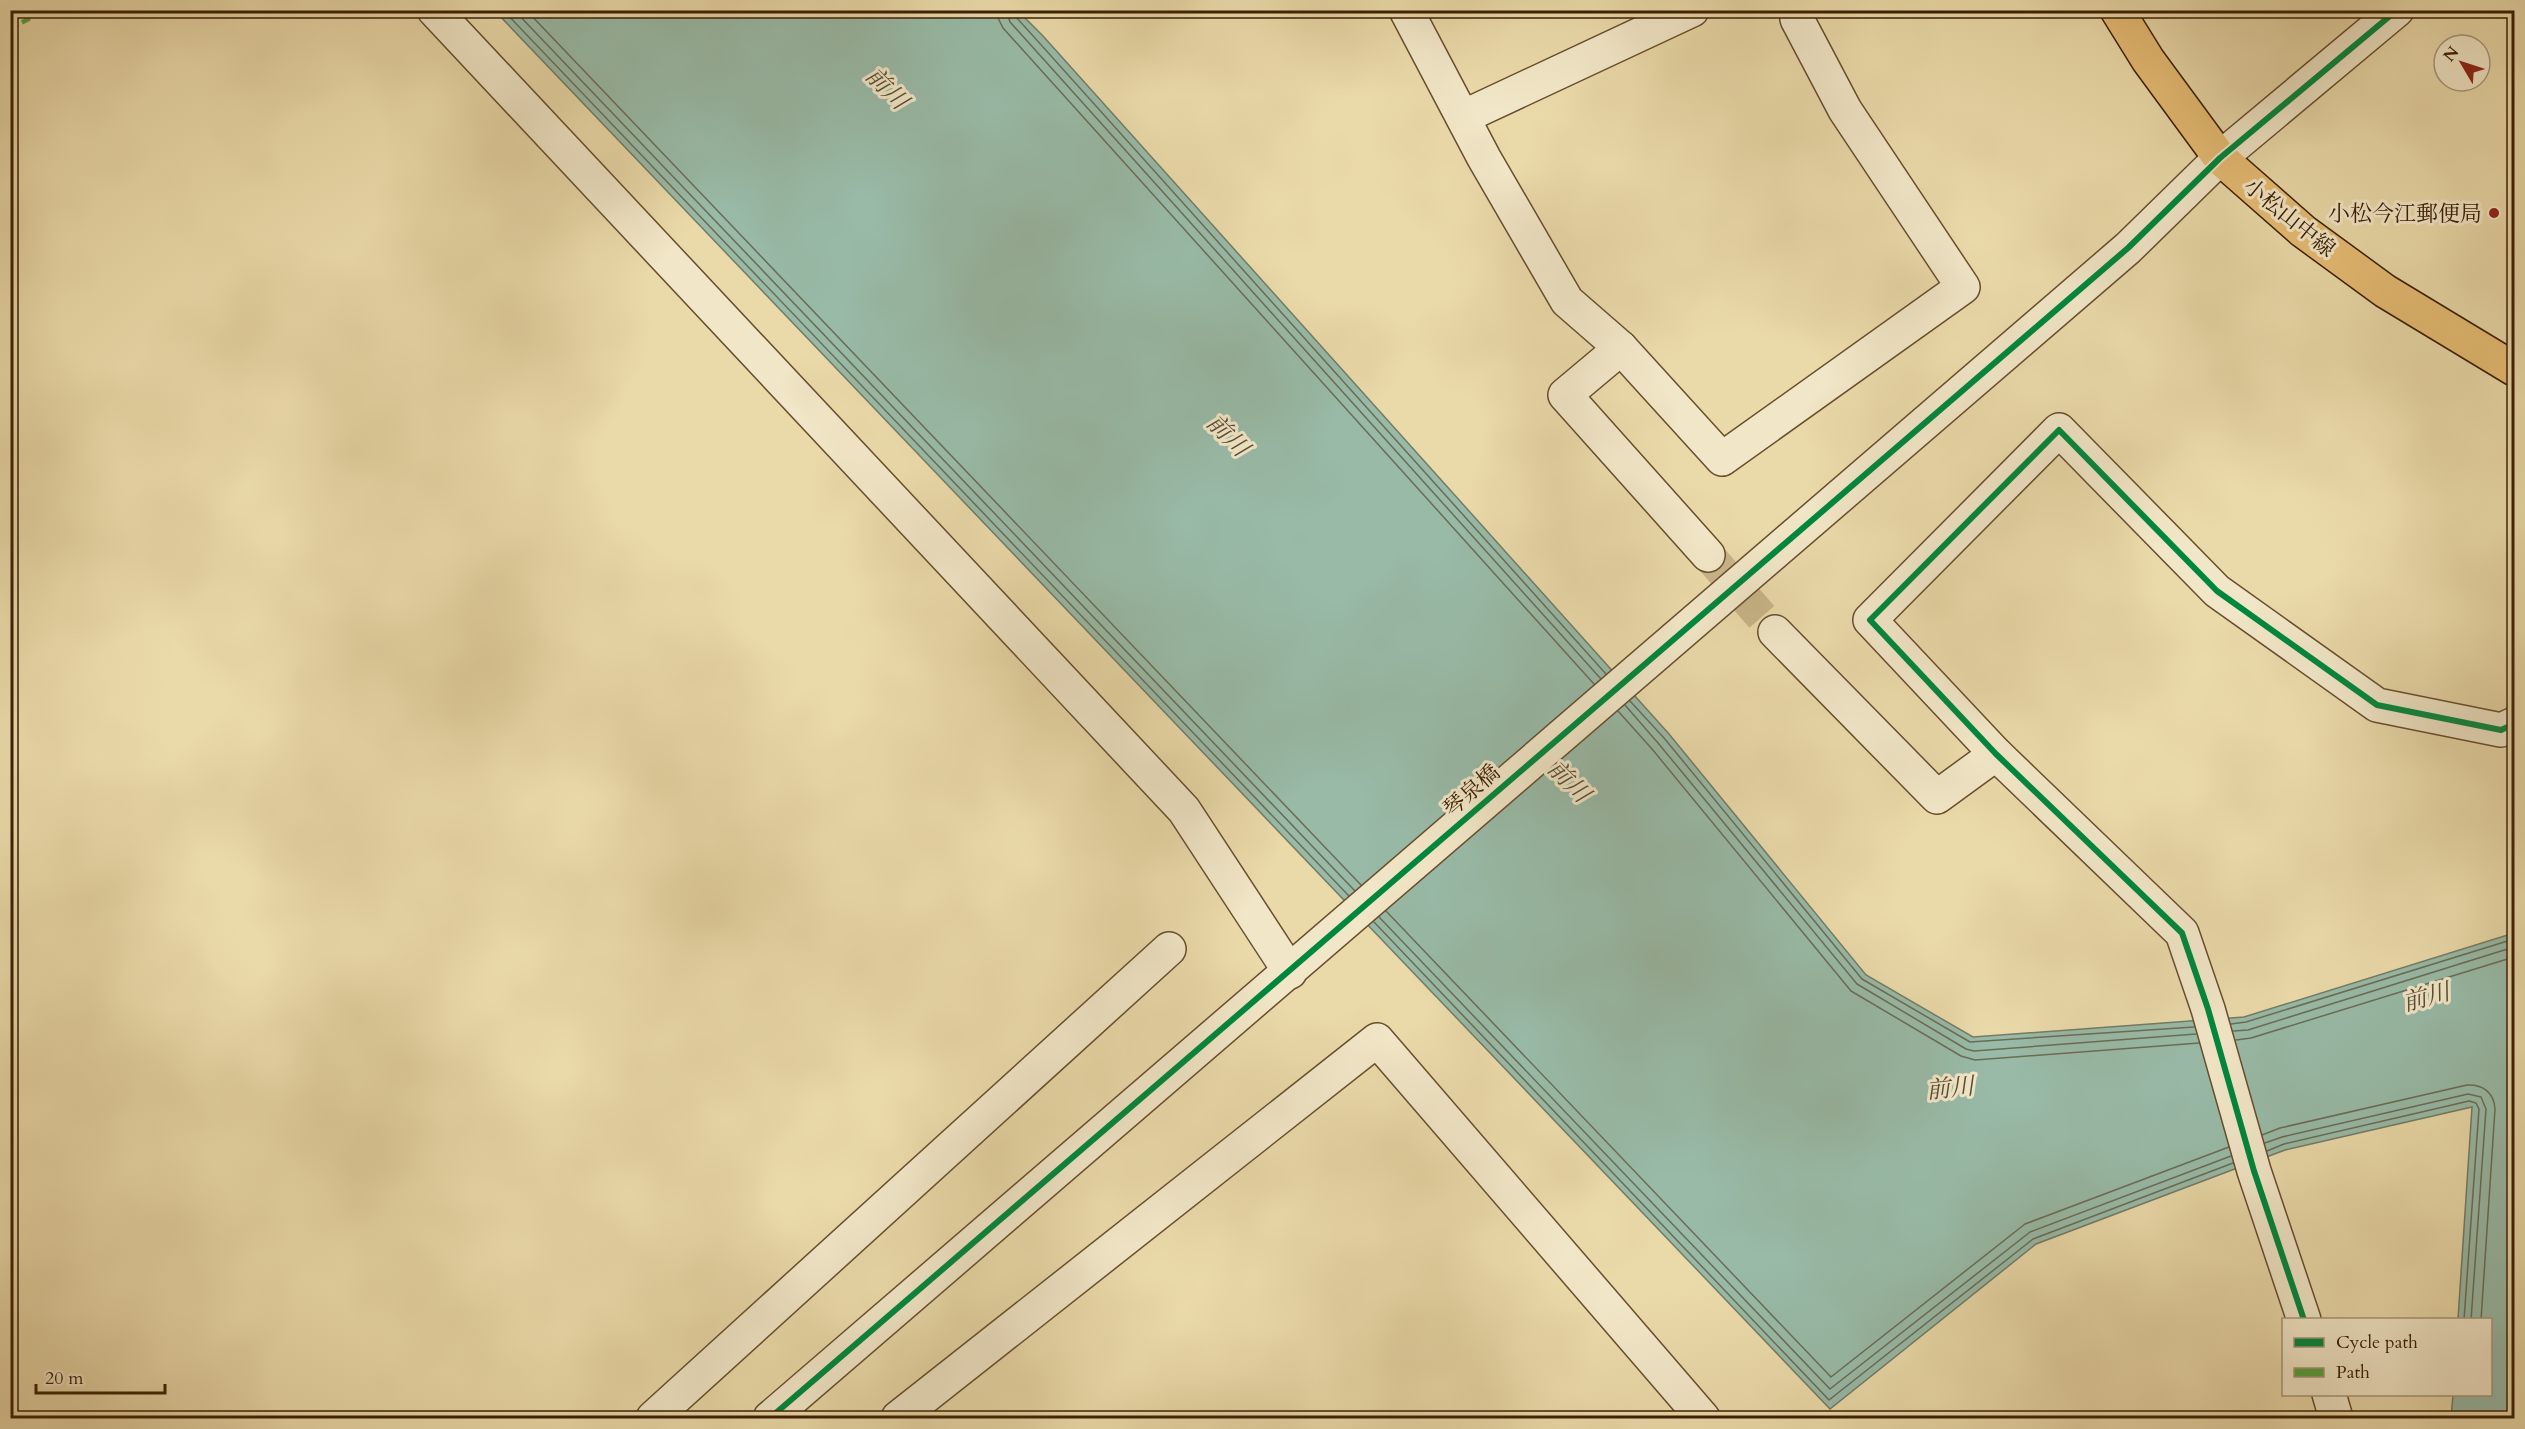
<svg xmlns="http://www.w3.org/2000/svg" width="2525" height="1429" font-family="Cardo,'Noto Serif JP',serif">
<style>
.water{fill:#98baa7;stroke:#737c66;stroke-width:1.5}
.lines{fill:none;stroke-linecap:round;stroke-linejoin:round}
.shore{stroke:#6a6d56;stroke-width:1.5}
.tertiary-tunnel{stroke:#c7b488;stroke-width:33;stroke-dasharray:33 16;stroke-linecap:butt}
.minor-casing{stroke:#674e2d;stroke-width:36}
.tertiary-casing{stroke:#674e2d;stroke-width:36}
.primary-casing{stroke:#3b2004;stroke-width:36}
.minor{stroke:#f1e6c7;stroke-width:33}
.tertiary{stroke:#f1e6c7;stroke-width:33}
.primary{stroke:#e5bc74;stroke-width:33}
.quiet{stroke:#54a23d;stroke-width:4.5;stroke-dasharray:9 4.5;stroke-linecap:butt}
.cycleway-casing{stroke:#f1e6c7;stroke-width:10}
.cycleway{stroke:#00873e;stroke-width:6}
.poi-dot{fill:#8f2418;stroke:#f1e6c7;stroke-width:2}
.labels{text-anchor:middle;stroke-width:6;stroke-linejoin:round;paint-order:stroke}
.poi-label{font-size:22px;fill:#3b2004;stroke:#f1e6c7;text-anchor:end}
.street-label{font-size:22px;fill:#3b2004;stroke:#f1e6c7}
.water-label{font-size:24px;font-style:italic;fill:#574e35;stroke:#f1e6c7}
</style>
<rect width="100%" height="100%" fill="#ead9a9"/>
<filter id="stains"><feTurbulence type="fractalNoise" baseFrequency=".00333" numOctaves="4"/><feColorMatrix values="0 0 0 0 .2 0 0 0 0 .09 0 0 0 0 .02 0 0 0 .5 -.17"/></filter>
<radialGradient id="worn" r=".72"><stop offset=".6" stop-color="#630" stop-opacity="0"/><stop offset="1" stop-color="#630" stop-opacity=".3"/></radialGradient>
<!-- water -->
<polygon class="water" points="495,11 1018,11 1043,36 1669,734 1866,975 1973,1037 2244,1017 2514,933 2514,1418 2451,1418 2453,1395 2490,1394 2490,1320 2458,1319 2472,1107 2285,1150 2036,1244 1830,1409"/>
<g class="lines">
<!-- shore -->
<g class="shore">
<polyline points="503,10 1349,896"/>
<polyline points="514,10 1355,891"/>
<polyline points="526,10 1361,885"/>
<polyline points="997,10 999,20 1003,28 1594,684"/>
<polyline points="1006,10 1010,22 1601,679"/>
<polyline points="1014,10 1016,17 1606,674"/>
<polyline points="1630,701 1664,738 1862,979 1970,1042 2194,1027"/>
<polyline points="1625,705 1658,743 1857,984 1966,1049 1974,1051 2196,1034"/>
<polyline points="1618,711 1652,749 1851,991 1961,1056 1975,1060 2199,1043"/>
<polyline points="1386,911 1831,1377 2025,1224 2229,1147"/>
<polyline points="1379,917 1830,1389 2030,1232 2231,1156"/>
<polyline points="1374,922 1829,1400 2033,1239 2233,1163"/>
<polyline points="2231,1024 2246,1022 2514,939"/>
<polyline points="2233,1031 2248,1030 2514,947"/>
<polyline points="2236,1040 2251,1038 2514,957"/>
<path d="M2262,1135L2280,1128L2467,1085C2483,1084 2494,1093 2495,1109L2481,1320"/>
<polyline points="2265,1143 2282,1137 2468,1094 2481,1097 2486,1109 2471,1320"/>
<polyline points="2267,1151 2284,1144 2469,1101 2476,1103 2479,1109 2464,1320"/>
</g>
<!-- tertiary-tunnel -->
<polyline class="tertiary-tunnel" points="1708,555 1775,632"/>
<defs>
<g id="minor">
<polyline points="434,10 1184,810 1290,972"/>
<polyline points="1406,10 1484,158 1567,301 1621,348 1722,459 1963,287 1845,110 1797,19 1796,10"/>
<polyline points="1463,117 1692,10"/>
<polyline points="2304,1320 2254,1171 2208,1009 2182,933 1996,754 1870,620 2059,430 2217,591 2377,705 2501,730 2514,724"/>
<polyline points="2329,1394 2336,1418"/>
<polyline points="653,1418 1169,949"/>
<polyline points="898,1418 1377,1040 1703,1418"/>
</g>
<g id="tertiary">
<polyline points="1621,348 1565,395 1708,555"/>
<polyline points="1775,632 1937,797 1996,754"/>
<polyline points="770,1418 2128,248 2220,158 2397,10"/>
</g>
<polyline id="primary" points="2117,10 2148,60 2220,158 2303,231 2385,291 2514,369"/>
</defs>
<!-- minor casing -->
<use href="#minor" class="minor-casing"/>
<!-- tertiary casing -->
<use href="#tertiary" class="tertiary-casing"/>
<!-- primary casing -->
<use href="#primary" class="primary-casing"/>
<!-- minor -->
<use href="#minor" class="minor"/>
<!-- tertiary -->
<use href="#tertiary" class="tertiary"/>
<!-- primary -->
<use href="#primary" class="primary"/>
<!-- quiet -->
<polyline class="quiet" points="10,29 45,10"/>
<defs>
<g id="cycleway">
<polyline points="2304,1320 2254,1171 2208,1009 2182,933 1996,754 1870,620 2059,430 2217,591 2377,705 2501,730 2514,724"/>
<polyline points="770,1418 2128,248 2220,158 2397,10"/>
</g>
</defs>
<!-- cycleway casing -->
<use href="#cycleway" class="cycleway-casing"/>
<!-- cycleway -->
<use href="#cycleway" class="cycleway"/>
</g>
<!-- markers -->
<circle class="poi-dot" cx="2494" cy="213" r="6"/>
<g class="labels">
<!-- poi labels -->
<g class="poi-label">
<text x="2482" y="221">小松今江郵便局</text>
</g>
<!-- street labels -->
<g class="street-label">
<text transform="translate(2290 217) rotate(39)" y="8">小松山中線</text>
<text transform="translate(1471 790) rotate(-41)" y="8">琴泉橋</text>
</g>
<!-- water labels -->
<g class="water-label">
<text transform="translate(887 88) rotate(45)" y="8">前川</text>
<text transform="translate(1228 435) rotate(45)" y="8">前川</text>
<text transform="translate(1569 781) rotate(45)" y="8">前川</text>
<text transform="translate(2426 997) rotate(-15)" y="8">前川</text>
<text transform="translate(1950 1088) rotate(-6)" y="8">前川</text>
</g>
</g>
<!-- margin -->
<rect width="2525" height="1429" fill="none" stroke="#ead9a9" stroke-width="36"/>
<rect x="12" y="12" width="2501" height="1405" fill="none" stroke="#3b2004" stroke-width="3"/>
<rect x="18" y="18" width="2489" height="1393" fill="none" stroke="#3b2004" stroke-width="1.5"/>
<!-- legend -->
<rect x="2282" y="1318" width="210" height="78" fill="#f1e6c7" stroke="#a89779" stroke-width="1.5"/>
<rect x="2294" y="1338" width="30" height="9" fill="#00873e" stroke="#a89779" stroke-width="1.5"/>
<text x="2336" y="1348" font-size="18" fill="#3b2004">Cycle path</text>
<rect x="2294" y="1368" width="30" height="9" fill="#54a23d" stroke="#a89779" stroke-width="1.5"/>
<text x="2336" y="1378" font-size="18" fill="#3b2004">Path</text>
<!-- north arrow -->
<g transform="translate(2462 63) rotate(309)"><circle r="28" fill="#f1e6c7" stroke="#a89779" stroke-width="1.5"/>
<path d="M0-4.5L10 22L0 15L-10 22Z" fill="#8f2418"/>
<text y="-9" font-size="16" font-weight="bold" text-anchor="middle" fill="#3b2004">N</text>
</g>
<!-- scale -->
<path d="M36 1384v9h129v-9" fill="none" stroke="#3b2004" stroke-width="3"/>
<text x="45" y="1384" font-size="18" fill="#3b2004" stroke="#f1e6c7" stroke-width="4.5" paint-order="stroke">20 m</text>
<rect width="100%" height="100%" filter="url(#stains)"/>
<rect width="100%" height="100%" fill="url(#worn)"/>
</svg>
